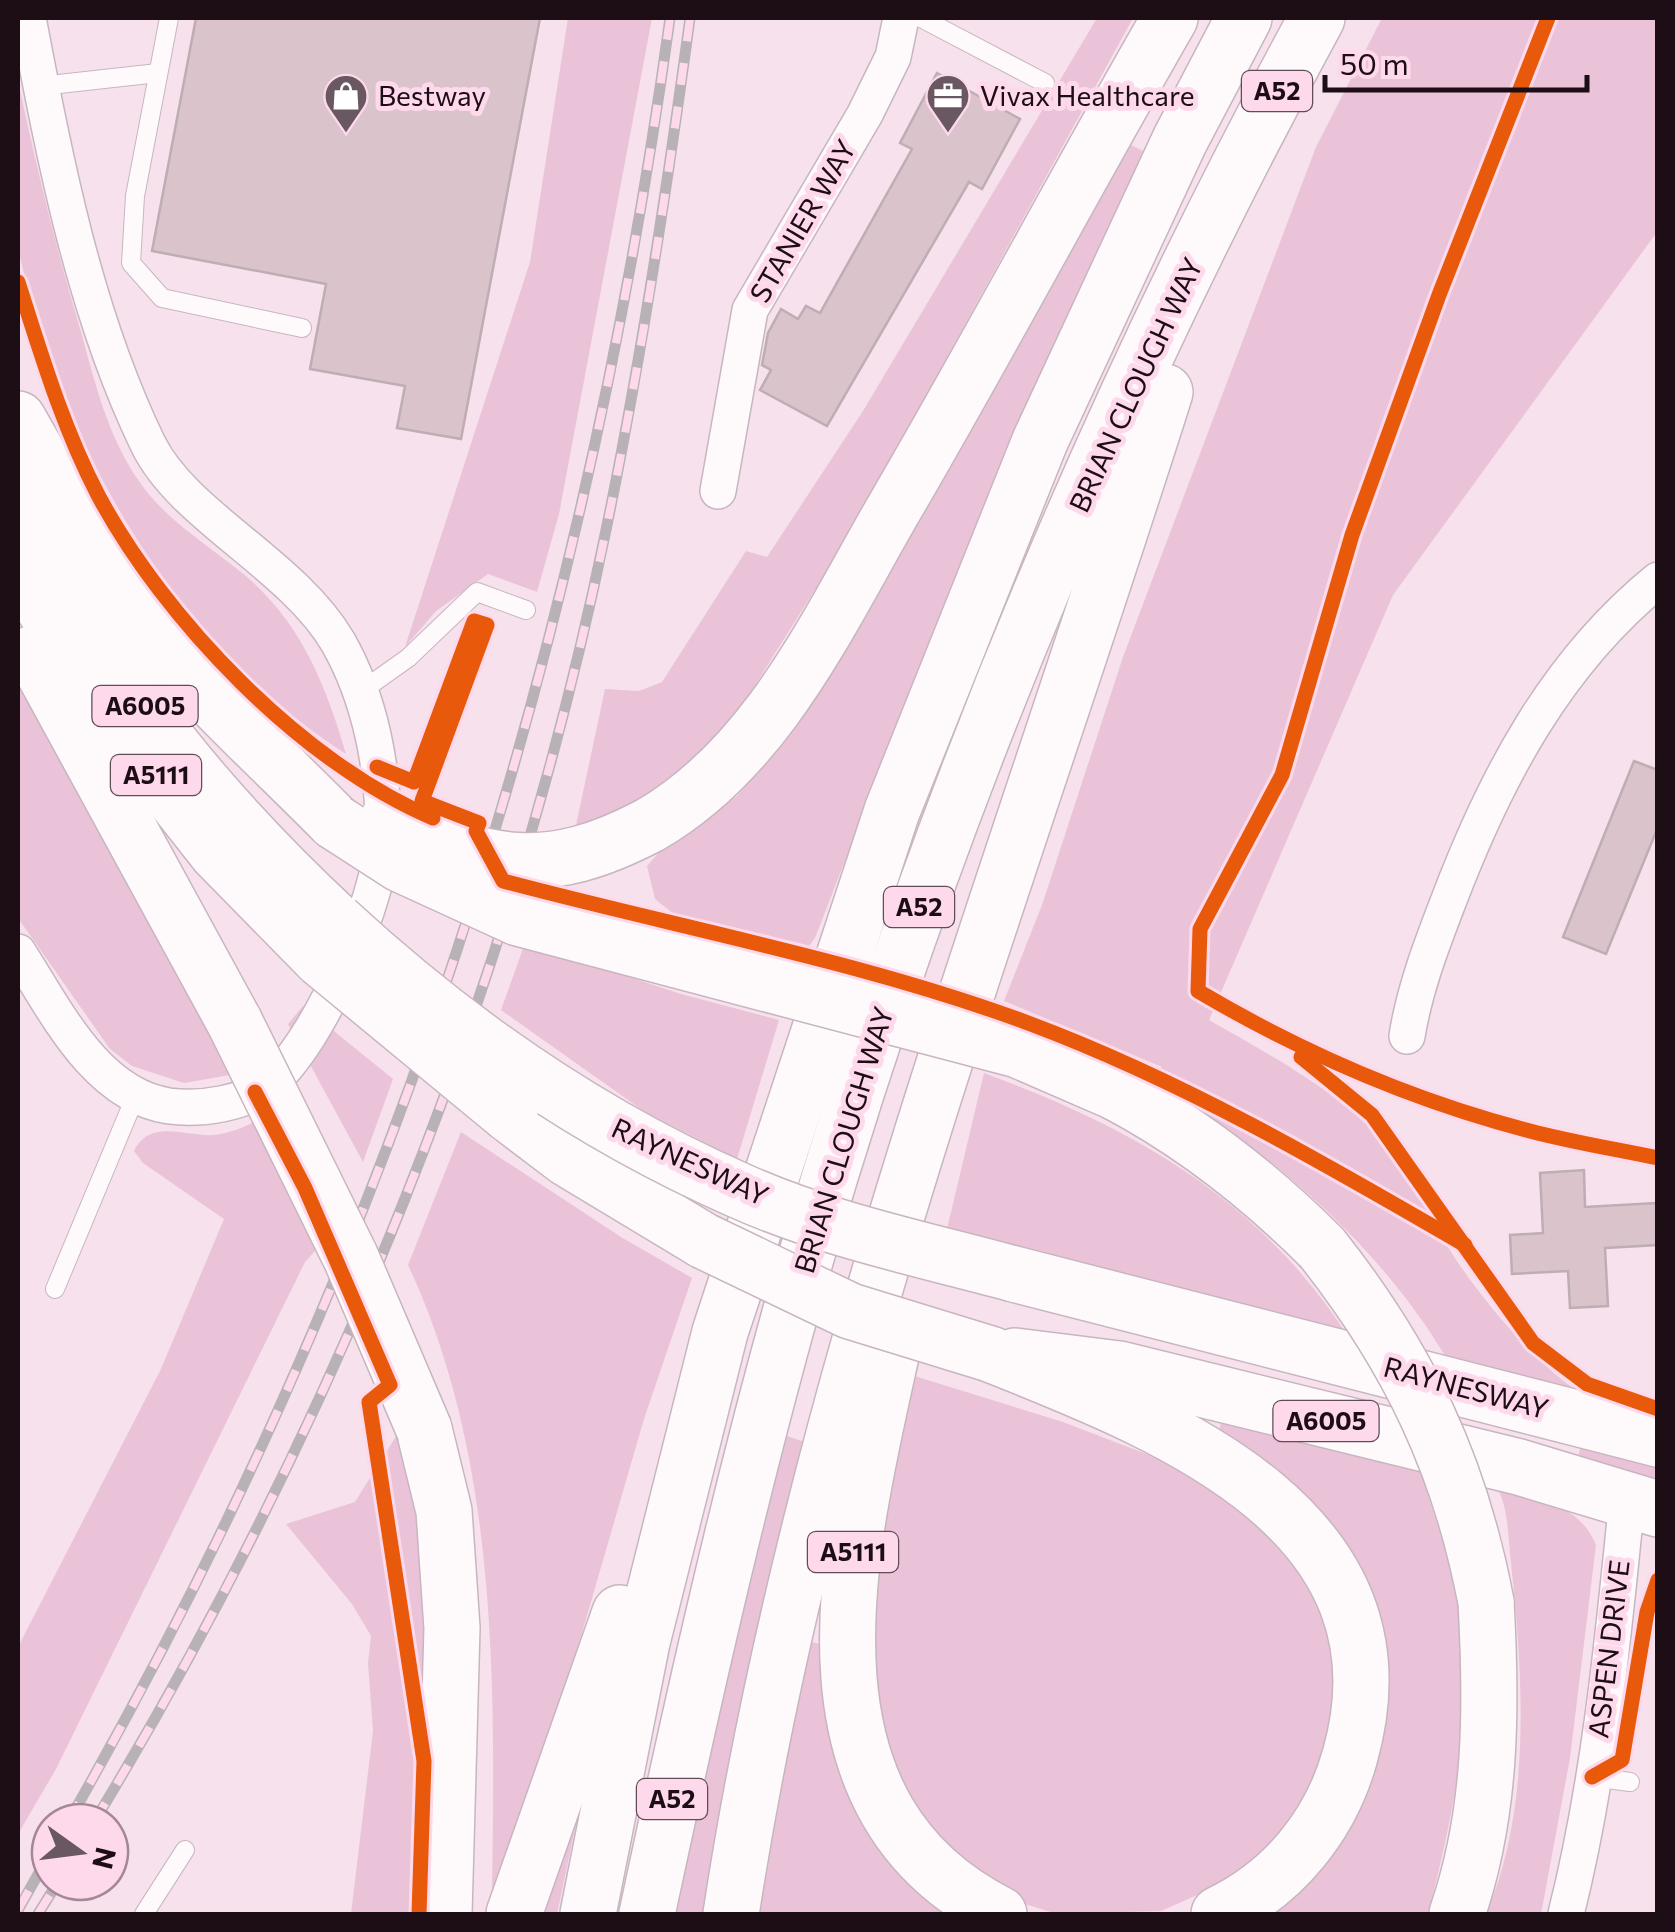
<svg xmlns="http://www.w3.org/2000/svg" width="1675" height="1932" font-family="Commissioner,sans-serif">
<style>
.green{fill:#eac3d8}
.building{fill:#dac3cb;stroke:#bfadb4;stroke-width:2.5}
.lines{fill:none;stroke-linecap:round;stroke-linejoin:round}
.lane-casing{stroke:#c7b6bf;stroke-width:20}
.street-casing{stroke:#c7b6bf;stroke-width:38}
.primary-casing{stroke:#c7b6bf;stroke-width:58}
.highway-casing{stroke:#c7b6bf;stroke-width:58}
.lane{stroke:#fefafc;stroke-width:18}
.street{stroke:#fefafc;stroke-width:35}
.primary{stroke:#fefafc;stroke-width:55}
.highway{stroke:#fefafc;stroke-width:55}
.rail-casing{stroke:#b8b2b6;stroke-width:11}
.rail{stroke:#fed9ec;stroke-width:8;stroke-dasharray:22;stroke-linecap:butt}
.primary-bridge-casing{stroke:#c7b6bf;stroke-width:58;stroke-linecap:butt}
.highway-bridge-casing{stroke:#c7b6bf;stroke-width:58;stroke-linecap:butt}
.primary-bridge{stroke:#fefafc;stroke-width:55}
.highway-bridge{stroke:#fefafc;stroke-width:55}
.cycleway-casing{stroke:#fed9ec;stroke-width:21}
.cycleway{stroke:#e8590c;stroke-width:15}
.labels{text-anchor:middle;stroke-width:10;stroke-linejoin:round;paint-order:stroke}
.shield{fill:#fed9ec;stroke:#604b56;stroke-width:2.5}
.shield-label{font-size:25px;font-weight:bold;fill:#1d0e16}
.poi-label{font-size:28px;fill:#1d0e16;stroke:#fed9ec;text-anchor:start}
.street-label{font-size:28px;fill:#1d0e16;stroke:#fed9ec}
</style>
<rect width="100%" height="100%" fill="#f6e1ec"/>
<!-- green -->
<g class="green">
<polygon points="568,18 652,18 559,514 537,592 488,574 436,611 405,647 530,262"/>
<polygon points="1097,18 1133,18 853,529 747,698 707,748 647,800 575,830 605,689 639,691 662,682 746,551 767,557 863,411"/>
<path d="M1382,18H1657V232L1393,595L1209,1020C1263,1051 1322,1082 1368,1126C1404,1159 1423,1206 1448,1247C1476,1293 1540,1371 1587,1397L1447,1359C1376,1240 1270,1154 1156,1079L1162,1067L1004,1001L1042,905L1123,657L1316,147Z"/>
<path d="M18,81C36,165 56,249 81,332C95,383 108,437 139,481C165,520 211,547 247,577C302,625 326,686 346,754C172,642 63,448 18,248C10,209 17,125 18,81Z"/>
<polygon points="1127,143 1147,153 961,562 815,938 806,950 680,919 655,899 647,866 662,849 738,795 792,732 826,683 938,474"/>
<polygon points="18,669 120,849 230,1075 184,1083 132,1066 110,1049 18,918"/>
<polygon points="525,943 681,994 779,1020 737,1159 645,1112 501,1010"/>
<polygon points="303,1006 393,1079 363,1162 288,1024"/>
<path d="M984,1073C1134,1128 1261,1200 1349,1338L947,1229Z"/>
<path d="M267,1116L331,1247L315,1251L305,1262L56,1769L18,1834V1647L161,1369L224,1219L143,1163L134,1151C151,1118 184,1137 214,1135C234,1133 250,1124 267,1116Z"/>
<path d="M461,1132L621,1237L692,1278L644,1419L570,1674L492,1895C495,1686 499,1459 408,1265Z"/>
<polygon points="908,1374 1063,1422 1188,1470 1239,1506 1317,1589 1337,1652 1334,1723 1316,1782 1265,1854 1236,1878 1161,1911 1057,1914 1009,1899 933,1845 878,1739 866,1636"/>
<path d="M1223,1414L1419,1466C1430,1505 1445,1543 1454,1583C1480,1692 1455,1808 1428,1914H1259L1380,1736L1386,1695L1384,1656L1347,1548L1285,1478L1219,1431Z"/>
<path d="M400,1430C439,1588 424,1753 419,1914H351L373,1731L368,1663L371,1636L352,1604L286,1524L355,1502Z"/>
<polygon points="781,1434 808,1443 708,1914 671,1914"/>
<polygon points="1582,1441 1657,1461 1657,1494 1575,1469"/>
<path d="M1497,1488C1537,1500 1579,1503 1596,1545L1570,1758L1541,1914H1486C1532,1808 1523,1676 1511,1563C1508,1540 1509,1508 1497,1488Z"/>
<path d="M811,1642L821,1644C822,1763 850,1839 945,1914H757L774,1800Z"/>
<polygon points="595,1734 557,1914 533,1914"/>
</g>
<!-- building -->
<g class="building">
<polygon points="196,18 540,18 461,439 397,428 405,386 310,369 326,284 152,251"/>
<polygon points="937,73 1020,119 982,189 969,182 827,426 760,390 771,370 762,365 768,333 781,309 798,319 806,306 820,313 912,149 900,143"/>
<polygon points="1634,761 1658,770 1658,827 1606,954 1563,937"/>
<polygon points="1584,1170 1585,1207 1656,1203 1658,1245 1605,1248 1608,1306 1570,1308 1568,1271 1512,1274 1510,1235 1543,1233 1540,1173"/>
</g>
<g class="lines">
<defs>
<g id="lane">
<polyline points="169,18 135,196 131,263 162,298 302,328"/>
<polyline points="921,18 1045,83"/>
<polyline points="41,86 158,73"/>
<polyline points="360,692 408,658 477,592 526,610"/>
<polyline points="55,1289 136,1095"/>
<polyline points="1592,1777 1630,1782"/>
<polyline points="144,1914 185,1850"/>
</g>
<g id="street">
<polyline points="718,491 750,310 865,114 893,57 901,18"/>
<path d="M18,952C55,1009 95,1095 169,1106C201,1110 246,1104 271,1082C320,1040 381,899 383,834C384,769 370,698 338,642C292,564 183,516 148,444C84,312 55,160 28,18"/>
<path d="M1407,1036C1415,987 1432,944 1450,897C1496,777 1556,663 1658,580"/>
<path d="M1566,1914C1600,1779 1613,1639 1627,1500"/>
</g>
<g id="primary">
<path d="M18,450C52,625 210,803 336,921"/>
<polyline points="1014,1274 1658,1439"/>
<polyline points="1015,1356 1119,1369 1519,1467 1658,1509"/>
</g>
<g id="highway">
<path d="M18,419C60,492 100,568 153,634C208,701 274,760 335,822"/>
<polyline points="18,569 143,759 217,853 321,959"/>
<polyline points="33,653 235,1023"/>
<path d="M650,825C769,756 829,620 896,505C990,344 1077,179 1170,18"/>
<path d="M1115,1092C1193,1133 1260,1186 1322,1248"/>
<polyline points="510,1115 568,1159 704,1241"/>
<path d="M894,1342C852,1535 778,1802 999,1914"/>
<path d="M990,1354C1163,1423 1417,1519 1350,1756C1331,1825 1284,1883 1219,1914"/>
<polyline points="424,1429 444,1511 452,1628 444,1914"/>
<polyline points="514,1914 620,1613"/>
<polyline points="588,1914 642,1642 720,1332 892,811 1040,441 1180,140 1244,18"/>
<path d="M647,1914C700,1666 756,1419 830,1176C952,777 1117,384 1317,18"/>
<path d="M731,1914C811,1390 1006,895 1165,392"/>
<path d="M1457,1914C1492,1813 1492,1708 1486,1602"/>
</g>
</defs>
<!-- lane casing -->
<use href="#lane" class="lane-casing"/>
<!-- street casing -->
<use href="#street" class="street-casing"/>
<!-- primary casing -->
<use href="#primary" class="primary-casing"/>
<!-- highway casing -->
<use href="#highway" class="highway-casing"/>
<!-- lane -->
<use href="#lane" class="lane"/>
<!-- street -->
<use href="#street" class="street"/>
<!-- primary -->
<use href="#primary" class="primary"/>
<!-- highway -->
<use href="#highway" class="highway"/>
<defs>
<g id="rail">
<path d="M68,1822C391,1258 582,661 670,18"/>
<path d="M94,1822C334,1427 513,984 606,530C641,361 667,189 690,18"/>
<polyline points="18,1910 50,1853"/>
<polyline points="38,1914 58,1882"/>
</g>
</defs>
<!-- rail casing -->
<use href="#rail" class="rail-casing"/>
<!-- rail -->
<use href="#rail" class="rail"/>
<defs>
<path id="primary-bridge" d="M336,921C456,1032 588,1124 738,1190C824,1229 922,1249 1014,1274"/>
<g id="highway-bridge">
<path d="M387,821C491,866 545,880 650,825"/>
<polyline points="335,822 400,864 518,918 1018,1050 1115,1092"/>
<polyline points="321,959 510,1115"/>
<polyline points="235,1023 351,1258 424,1429"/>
<polyline points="704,1241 850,1311 990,1354"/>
<path d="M1322,1248C1409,1358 1460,1465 1486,1602"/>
</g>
</defs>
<!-- primary-bridge casing -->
<use href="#primary-bridge" class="primary-bridge-casing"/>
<!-- highway-bridge casing -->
<use href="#highway-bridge" class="highway-bridge-casing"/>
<!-- primary-bridge -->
<use href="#primary-bridge" class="primary-bridge"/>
<!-- highway-bridge -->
<use href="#highway-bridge" class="highway-bridge"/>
<defs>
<g id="cycleway">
<path d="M1548,18L1439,295L1352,535L1282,775L1200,929L1198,991C1301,1052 1414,1101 1530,1131C1571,1142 1615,1149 1658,1158"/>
<path d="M18,282C41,354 63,428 98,495C164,619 302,763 433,818"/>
<path d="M377,767L414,782L474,621L487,625L422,801L479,823L476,831L503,881C675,927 862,961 1028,1023C1181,1080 1324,1163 1465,1245"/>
<polyline points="1301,1057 1372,1115 1533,1343 1587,1384 1658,1409"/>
<polyline points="255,1092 305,1188 390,1385 369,1402 424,1761 419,1914"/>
<polyline points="1592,1777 1622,1760 1647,1612 1658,1580"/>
</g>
</defs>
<!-- cycleway casing -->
<use href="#cycleway" class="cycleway-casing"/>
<!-- cycleway -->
<use href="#cycleway" class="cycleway"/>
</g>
<!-- icons -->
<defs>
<symbol id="shop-pin" viewBox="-11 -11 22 30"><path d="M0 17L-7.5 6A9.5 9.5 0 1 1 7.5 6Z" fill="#695861" stroke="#fed9ec"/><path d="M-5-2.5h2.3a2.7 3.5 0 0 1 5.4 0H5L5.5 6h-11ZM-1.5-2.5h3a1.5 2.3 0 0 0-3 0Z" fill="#fff"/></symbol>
<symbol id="office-pin" viewBox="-11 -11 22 30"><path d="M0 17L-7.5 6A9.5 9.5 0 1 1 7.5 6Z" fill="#695861" stroke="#fed9ec"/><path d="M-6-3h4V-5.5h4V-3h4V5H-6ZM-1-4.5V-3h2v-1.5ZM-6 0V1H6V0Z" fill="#fff"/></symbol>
</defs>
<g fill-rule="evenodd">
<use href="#shop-pin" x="321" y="71" width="50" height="68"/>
<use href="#office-pin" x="923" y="71" width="50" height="68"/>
</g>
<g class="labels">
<!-- shield labels -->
<g class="shield">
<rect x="1242" y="71" width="70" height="40" rx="8"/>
<rect x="92.5" y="686" width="105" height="40" rx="8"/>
<rect x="111" y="755" width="90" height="40" rx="8"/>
<rect x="884" y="887" width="70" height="40" rx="8"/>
<rect x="1273.5" y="1401" width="105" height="40" rx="8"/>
<rect x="808" y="1532" width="90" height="40" rx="8"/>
<rect x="637" y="1779" width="70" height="40" rx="8"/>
</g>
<g class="shield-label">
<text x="1277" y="100">A52</text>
<text x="145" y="715">A6005</text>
<text x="156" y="784">A5111</text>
<text x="919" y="916">A52</text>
<text x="1326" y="1430">A6005</text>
<text x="853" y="1561">A5111</text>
<text x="672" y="1808">A52</text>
</g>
<!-- poi labels -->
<g class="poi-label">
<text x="378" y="106">Bestway</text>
<text x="980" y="106">Vivax Healthcare</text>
</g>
<!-- street labels -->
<g class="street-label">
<text transform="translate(803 221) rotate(-60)" y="10">STANIER WAY</text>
<text transform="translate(1136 385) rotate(-65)" y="10">BRIAN CLOUGH WAY</text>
<text transform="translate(844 1140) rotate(-73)" y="10">BRIAN CLOUGH WAY</text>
<text transform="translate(690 1162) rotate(25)" y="10">RAYNESWAY</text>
<text transform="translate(1466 1388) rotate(15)" y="10">RAYNESWAY</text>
<text transform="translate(1609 1649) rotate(-83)" y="10">ASPEN DRIVE</text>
</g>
</g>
<!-- border -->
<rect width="1675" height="1932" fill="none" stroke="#1d0e16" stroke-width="40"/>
<!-- north arrow -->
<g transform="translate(80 1852) rotate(104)"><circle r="48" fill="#fed9ec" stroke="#a48896" stroke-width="2.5"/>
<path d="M0-8L18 38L0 25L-18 38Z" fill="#695861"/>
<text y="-15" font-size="28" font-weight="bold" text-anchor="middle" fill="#1d0e16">N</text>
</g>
<!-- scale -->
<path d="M1325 75v15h262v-15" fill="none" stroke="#1d0e16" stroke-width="5"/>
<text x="1340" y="75" font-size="30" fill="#1d0e16" stroke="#fed9ec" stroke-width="8" paint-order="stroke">50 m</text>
</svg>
